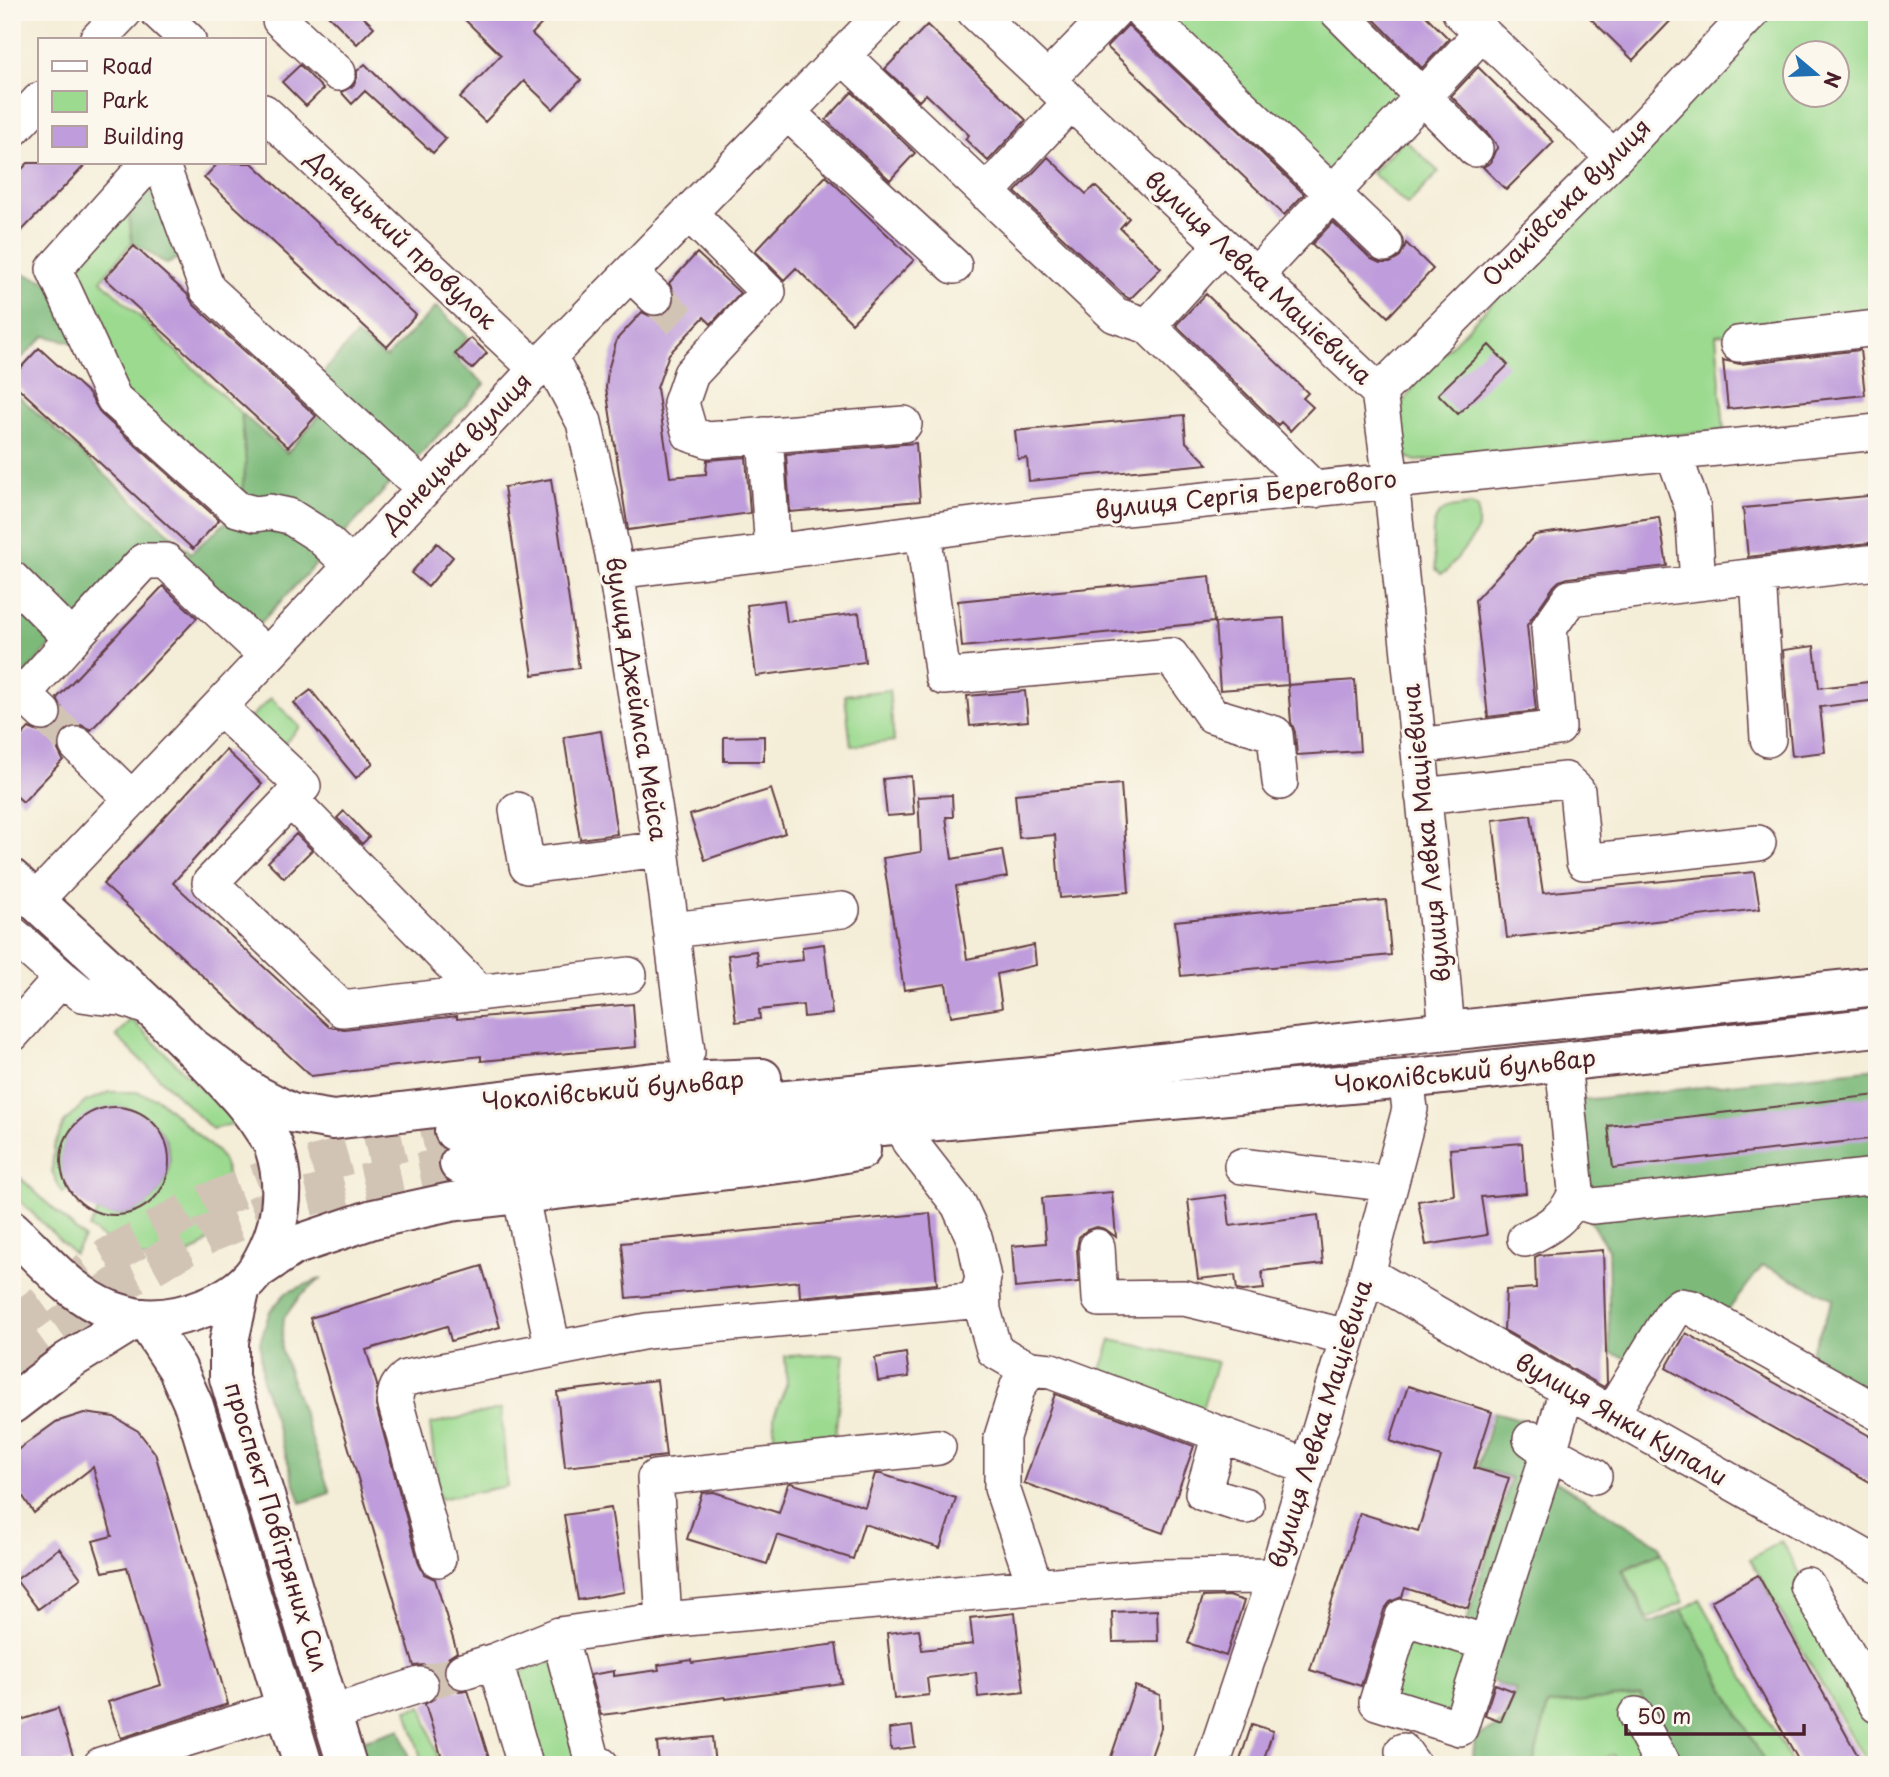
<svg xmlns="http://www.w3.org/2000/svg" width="1889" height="1777" font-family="'Playpen Sans',sans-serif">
<rect width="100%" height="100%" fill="#fbf7ec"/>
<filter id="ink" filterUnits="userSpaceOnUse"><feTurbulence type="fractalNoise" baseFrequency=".0143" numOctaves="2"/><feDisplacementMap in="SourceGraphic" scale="14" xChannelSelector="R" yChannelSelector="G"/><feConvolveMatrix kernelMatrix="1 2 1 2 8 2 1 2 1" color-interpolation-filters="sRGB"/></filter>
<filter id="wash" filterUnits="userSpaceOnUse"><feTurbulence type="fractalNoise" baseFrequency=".00686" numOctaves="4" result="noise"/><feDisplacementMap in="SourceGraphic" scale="28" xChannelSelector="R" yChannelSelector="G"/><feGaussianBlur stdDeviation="1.57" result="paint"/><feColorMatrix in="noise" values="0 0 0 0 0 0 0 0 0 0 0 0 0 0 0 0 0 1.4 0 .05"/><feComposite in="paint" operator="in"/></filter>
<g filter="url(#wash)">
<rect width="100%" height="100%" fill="#f4edd7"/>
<path fill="#9cda90" stroke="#737c5e" stroke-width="2" fill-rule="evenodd" d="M1157,12H1322L1412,95L1336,177Z
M1771,12H1877V317L1716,335L1724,430L1416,461L1407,457C1391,416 1395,415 1419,379ZM1794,52H1836V94H1794Z
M1404,139L1439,172L1407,205L1372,173Z
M127,198L132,242L101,280L241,413L246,463L240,504L121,393L68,267Z
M1471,505L1478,509V528L1474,536L1447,571L1441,574L1436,569C1435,553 1426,521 1443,511C1450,506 1463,507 1471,505Z
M889,690L894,741L851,746L845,695Z
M271,698L300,727L279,749L249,719Z
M131,1019L236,1123L212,1129L116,1036Z
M110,1092H136L158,1099L218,1153C227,1165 229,1179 228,1194C226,1235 193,1264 151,1260C127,1257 108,1242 89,1228L98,1212C155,1230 196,1156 149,1119C102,1083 38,1139 70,1189L62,1193L52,1171L54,1147L64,1123L85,1102Z
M12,1170L84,1238L74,1254L12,1193Z
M1111,1340L1217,1362L1199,1418L1098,1379Z
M844,1354L835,1437L774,1442V1416L787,1384L785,1356Z
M501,1409L507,1486L439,1499L430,1424Z
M1781,1541L1877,1708V1765H1868L1750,1559Z
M1661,1553L1684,1602L1648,1619L1624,1570Z
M1700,1599L1793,1765H1766L1682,1610Z
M1404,1623L1477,1648L1454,1720L1381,1699Z
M553,1660L582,1765H525L500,1679Z
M1641,1695L1660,1765H1618L1613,1755L1594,1765H1533L1548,1705Z
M422,1706L440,1765H423L407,1710Z"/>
<path fill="#7dba7a" stroke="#646c52" stroke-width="2" d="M150,169L182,256L167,264L132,242L127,198Z
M12,270L49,282L79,344L45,336L12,367Z
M436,307L468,337L453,356L485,384L408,468L314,383L356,335L386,358Z
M12,390L191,553L235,514L329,550L251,633L166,558L72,629L12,570Z
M326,408L400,473L335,544L240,504L246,463L241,413L287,453Z
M12,591L58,637L12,689Z
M1877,1068V1405L1806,1362L1834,1299L1763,1265L1726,1313L1692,1293L1633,1360L1610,1353L1608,1249L1584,1212L1574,1101Z
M322,1278L300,1296L284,1318L281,1349L330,1493L301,1503L263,1383L260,1342L270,1311L286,1293Z
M1494,1412L1524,1420L1508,1448L1540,1471L1486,1640L1463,1633L1511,1478L1478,1467Z
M1544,1474L1659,1545L1661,1552L1622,1569L1649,1624L1682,1610L1766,1765H1660L1641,1695L1548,1705L1533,1765H1472L1475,1738L1503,1723L1516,1690L1480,1677Z
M400,1729L411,1765H366L359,1742Z"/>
<g id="blocks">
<path fill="#bf9cdb" d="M325,12H358L374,27L357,44Z
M457,12H553L532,34L581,80L553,109L524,81L485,122L460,98L501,55Z
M1367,12H1422L1449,39L1422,68Z
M1584,12H1679L1633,60Z
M927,25L1026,120L988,161L965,139L969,135L926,94L919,101L885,69Z
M1128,25L1304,194L1284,215L1107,47Z
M365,64L400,99L401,98L446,139L433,153L365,91L352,104L341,92L353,86L357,78V71Z
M300,65L323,89L306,106L282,82Z
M1478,67L1554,142L1506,190L1483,167L1490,163L1495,151L1498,147L1489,135L1451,96Z
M852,92L915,153L890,180L826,120Z
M1048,157L1086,194L1095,186L1129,218L1120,228L1161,268L1130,299L1126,297L1015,192Z
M28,163H87L12,241V179Z
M218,163H252L416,315L387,347L204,178Z
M826,176L914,260L852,323L796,268L784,280L755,251Z
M1333,222L1371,259L1380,263H1390L1399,258L1404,249L1406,243L1433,269L1388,317L1312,244Z
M134,246L188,295L193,304L316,416L288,447L105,278Z
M697,253L740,293L711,324L704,317L669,354L657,388L670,477L706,474L707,460L746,457L750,513L628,530L606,388L608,370L617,339L642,312L650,316H660L670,310L675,301L674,292L669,283Z
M1206,294L1308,393L1303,398L1313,407L1290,431L1281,422L1278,425L1176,325Z
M471,338L487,353L472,369L455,354Z
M1489,345L1508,365L1458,414L1438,394Z
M39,348L89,394L101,414L219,520L193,549L12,382V377Z
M1860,350L1865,395L1728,409L1723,360L1740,364Z
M1184,415L1186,442L1208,464L1029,481L1027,458L1018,459L1015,431Z
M916,443L920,501L790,512L786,454Z
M551,479L579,668L533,675L504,487Z
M1877,495V542L1748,557L1743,508Z
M1659,517L1667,566L1568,578L1559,581L1554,586L1527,625L1536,711L1488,717L1475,600L1535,535Z
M437,543L453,557L428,587L411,573Z
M1210,576L1214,622L962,647L958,601Z
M163,586L197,618L91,730L81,725L72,726L62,731L58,739V750L63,760L23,802L12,792V745L29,728L38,732H48L58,726L62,718V708L57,698Z
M784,600L787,622L859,613L865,662L756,676L747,605Z
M1284,618L1288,685L1220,690L1215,623Z
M1814,646L1819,688L1877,681V700L1820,707L1825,752L1792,756L1786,697L1783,650Z
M1355,680L1360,751L1297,755L1295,732L1291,722L1288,685Z
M311,690L352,742L353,741L373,763L356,778L294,703Z
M1025,691L1028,721L970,726L967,696Z
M601,731L617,834L580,839L564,737Z
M764,736V761H724V737Z
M226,750L262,784L173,883L329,1027L344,1029L457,1016V1019L633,1004L636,1047L481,1061V1056L311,1076L103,884Z
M911,776L914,814L887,816L883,779Z
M1121,784L1129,892L1060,898L1055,835L1019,838L1015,794Z
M771,789L785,833L705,860L690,815Z
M952,795L953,817H946L952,859L1002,850L1007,877L956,886L967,959L1034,945L1036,965L997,974L1002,1008L951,1016L946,984L904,990L883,858L921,852L918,797Z
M344,811L369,837L362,844L337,818Z
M1531,815L1543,893L1754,872L1760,909L1507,938L1493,820Z
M296,834L312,850L284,878L268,862Z
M1386,900L1391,955L1181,976L1175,921Z
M824,944L832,1014L804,1017L803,1005L759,1010L760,1019L736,1022L728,955L756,951L758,965L803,960L802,947Z
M1877,1095V1138L1613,1168L1608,1126Z
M61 1161a54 54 0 1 1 108 0a54 54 0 1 1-108 0Z
M1522,1143L1526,1193L1481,1197L1487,1235L1426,1245L1418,1201L1454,1195L1450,1149Z
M1112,1192L1116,1237L1105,1229L1097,1227L1087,1230L1079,1237L1077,1248L1079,1282L1015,1288L1012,1246L1046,1243L1042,1198Z
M1226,1195L1230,1226L1318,1215L1323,1264L1262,1271L1264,1289L1243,1291L1237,1290L1235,1275L1198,1279L1188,1200Z
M930,1213L937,1284L800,1297L799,1281L627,1298L622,1243Z
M1603,1250L1607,1383L1604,1387L1504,1330L1506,1290L1536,1288L1535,1257L1539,1255Z
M482,1266L500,1327L451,1341L447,1326L366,1350L377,1385L376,1406L419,1564L424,1574L435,1579L457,1652L448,1658L444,1666V1676L450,1686L459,1691L468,1690L491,1765H444L425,1704L435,1698L440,1689L439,1680L433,1670L424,1665L414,1666L310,1318Z
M1686,1333L1877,1440V1486L1666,1368Z
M906,1353L909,1377L878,1381L875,1358Z
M657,1380L666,1456L565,1467L557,1392Z
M1408,1386L1492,1412L1474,1468L1509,1478L1468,1608L1405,1588L1402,1597L1390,1602L1384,1610L1361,1686L1310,1670L1360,1513L1418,1531L1441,1457L1390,1441Z
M1055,1394L1194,1446L1163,1533L1024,1483Z
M84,1413L114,1417L138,1431L155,1453L228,1704L121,1738L108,1702L161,1685L127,1567L103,1572L93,1541L112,1536L93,1467L34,1513L12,1480V1454L56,1422Z
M875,1474H881L956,1498L940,1548L864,1524L853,1559L777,1535L767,1564L687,1539L702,1493L714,1492L779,1513L788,1484L791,1483L865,1507Z
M611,1508L624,1592L578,1600L564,1515Z
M59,1548L81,1578L38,1609L16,1580Z
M1758,1575L1863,1765H1801L1711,1601Z
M1229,1596L1244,1601L1226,1656L1188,1643L1203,1597Z
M1157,1610L1158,1641L1113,1642L1112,1612Z
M1015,1613L1024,1692L978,1697L976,1672L927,1678L929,1695L894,1699L887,1633L919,1629L922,1650L973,1644L970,1618Z
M836,1644L842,1683L725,1699V1697L634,1711L601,1715L590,1675L614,1671V1676L659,1670L658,1665L691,1660L692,1663Z
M1495,1684L1514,1691L1501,1721L1485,1715Z
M1135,1686L1160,1695L1161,1728L1148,1765H1124L1110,1760Z
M58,1708L74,1759L55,1765H12V1723Z
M1252,1724L1273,1731L1262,1765H1255L1240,1760Z
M912,1726L915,1747L891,1750L889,1729Z
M712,1737L715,1765H659L657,1743Z"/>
</g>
</g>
<g filter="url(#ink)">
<use href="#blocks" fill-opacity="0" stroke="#643e45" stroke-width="2"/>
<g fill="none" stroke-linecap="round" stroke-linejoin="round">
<path stroke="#d2c4b5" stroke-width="35" stroke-dasharray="35 18" stroke-linecap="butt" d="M655,297L691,331
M43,713L77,745
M420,1685L463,1671"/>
<path stroke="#d2c4b5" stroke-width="38" stroke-dasharray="38 19" stroke-linecap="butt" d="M12,1326L104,1259L194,1208L277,1175L357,1153L454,1131
M12,1363L116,1286L211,1233L288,1202L374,1181L459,1164"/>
<defs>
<path id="minor" d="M158,12L188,40
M975,12L1379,392L1391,480L1442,974L1447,1031
M1143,12L1385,244
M1338,12L1475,149
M1460,12L1614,158
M280,20L338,73
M97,40L124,12
M843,56L1115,315L1148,326L1315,490
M1047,80L1113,12
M264,112L537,369
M788,113L954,266
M12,130L40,100
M149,163L54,269L114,399L237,509L255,514L270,512L289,516L319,535L351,565
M161,163L207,289L424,488
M986,193L1071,102
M689,213L768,292L691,374L681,403L690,434L708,440L904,424
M630,273L655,297
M1255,276L1482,33
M1148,326L1222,245
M1738,344L1877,328
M549,356L584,422L613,554L661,849L687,1052
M1379,392L1614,158L1752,12
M765,435L773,552
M1673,452L1693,509L1698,583
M923,532L943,677L1171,656L1212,715L1275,734L1280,782
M616,571L773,552L1017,519L1877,432
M1758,576L1768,739
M12,579L72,639L23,694L43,713
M72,639L144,561H166L267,656
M219,707L303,786L210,883L342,1009L629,975
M77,745L132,799
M1418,746L1558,728L1549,628L1570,598L1877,562
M1423,796L1565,780L1577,791L1584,862L1758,843
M290,799L480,993
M517,810L527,866L661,849
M35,901L219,707L549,356L885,12
M672,930L842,910
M12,934L62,978L82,994L95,996L122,998L150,1008
M12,1034L62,978
M1563,1062L1576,1191C1579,1200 1583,1204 1593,1206L1877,1176
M1242,1166L1390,1184
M520,1193L553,1349
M1525,1239C1547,1229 1569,1216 1576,1191
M1097,1247L1100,1299L1184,1298L1348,1337
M1367,1274L1567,1389L1877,1564
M982,1285L983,1310L994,1350L1013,1361L1031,1369
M1611,1414L1674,1311L1680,1306L1692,1308L1877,1412
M1220,1434L1203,1493L1246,1506
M1531,1439L1549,1452L1594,1476
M438,1559L395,1401C395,1390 398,1385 406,1378L647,1331L970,1301L979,1292L983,1278L975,1240L959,1205L909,1141
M1807,1585L1877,1705
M1035,1586L1002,1488V1437L1018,1386L1031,1369L1051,1371L1308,1467
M664,1620L655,1478L938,1447
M559,1635L592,1759L601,1765
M1487,1643L1460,1728L1377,1702L1403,1617L1487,1643L1549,1452L1567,1389
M495,1661L525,1765
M463,1671L495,1661L559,1635L664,1620L1089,1582L1151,1577L1275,1576
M332,1713L420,1685
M1636,1715L1663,1765
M1403,1751L1413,1765
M101,1765L285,1708
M1212,1765L1283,1553L1367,1274L1410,1109L1406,1079"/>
<path id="major" d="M12,879C80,943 151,1004 216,1072C233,1090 249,1107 263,1129C267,1135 272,1141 274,1147C288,1189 281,1231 258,1268C236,1302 179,1322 140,1318C131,1317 119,1313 110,1310C71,1295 42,1258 12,1230
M193,1048L253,1093L291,1113L333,1120L654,1082L762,1078
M454,1131L1054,1075L1447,1031L1877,986
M459,1164L1406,1079L1877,1027
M257,1270L293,1246L373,1219L451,1202L796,1162L861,1150
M241,1287L229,1341V1378L347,1765
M144,1318L177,1368L194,1406L303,1765
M12,1404L68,1361L137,1318"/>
</defs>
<use href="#minor" stroke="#643e45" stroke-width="38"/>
<use href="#major" stroke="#643e45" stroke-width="42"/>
<use href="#minor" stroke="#fff" stroke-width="35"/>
<use href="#major" stroke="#fff" stroke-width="38"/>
</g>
</g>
<g text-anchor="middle" stroke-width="6" stroke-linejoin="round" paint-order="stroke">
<g font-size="24" fill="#4a1f2b" stroke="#fbf7ec">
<text transform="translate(1567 203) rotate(-45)" y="8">Очаківська вулиця</text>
<text transform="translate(401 240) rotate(43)" y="8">Донецький провулок</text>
<text transform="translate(1258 278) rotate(43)" y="8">вулиця Левка Мацієвича</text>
<text transform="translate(457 453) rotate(-47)" y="8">Донецька вулиця</text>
<text transform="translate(1246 495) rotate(-6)" y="8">вулиця Сергія Берегового</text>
<text transform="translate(636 699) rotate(81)" y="8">вулиця Джеймса Мейса</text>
<text transform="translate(1427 833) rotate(-96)" y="8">вулиця Левка Мацієвича</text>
<text transform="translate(1465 1072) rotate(-6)" y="8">Чоколівський бульвар</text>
<text transform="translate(613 1091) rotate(-5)" y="8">Чоколівський бульвар</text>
<text transform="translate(1621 1420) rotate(30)" y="8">вулиця Янки Купали</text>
<text transform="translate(1321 1424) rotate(-73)" y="8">вулиця Левка Мацієвича</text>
<text transform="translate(276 1527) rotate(73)" y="8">проспект Повітряних Сил</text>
</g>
</g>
<rect width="1889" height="1777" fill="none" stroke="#fbf7ec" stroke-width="42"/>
<rect x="38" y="38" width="228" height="126" fill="#fbf7ec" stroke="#b4a19f" stroke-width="2"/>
<rect x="52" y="61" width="35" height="10" fill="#ffffff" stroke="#b4a19f" stroke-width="2"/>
<text x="102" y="74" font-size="21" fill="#4a1f2b">Road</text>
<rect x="52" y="91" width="35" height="21" fill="#9cda90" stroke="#b4a19f" stroke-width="2"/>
<text x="102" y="108" font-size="21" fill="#4a1f2b">Park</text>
<rect x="52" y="126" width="35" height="21" fill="#bf9cdb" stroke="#b4a19f" stroke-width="2"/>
<text x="102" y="144" font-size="21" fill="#4a1f2b">Building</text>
<g transform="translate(1816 74) rotate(109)"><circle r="33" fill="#fbf7ec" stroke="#b4a19f" stroke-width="2"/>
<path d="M0-5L12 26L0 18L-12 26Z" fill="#1f6fb2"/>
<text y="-10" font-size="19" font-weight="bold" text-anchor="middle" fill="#4a1f2b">N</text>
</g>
<path d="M1626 1724v10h178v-10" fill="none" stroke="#4a1f2b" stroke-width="3.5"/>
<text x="1637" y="1724" font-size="21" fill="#4a1f2b" stroke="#fbf7ec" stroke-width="5" paint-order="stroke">50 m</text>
</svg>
